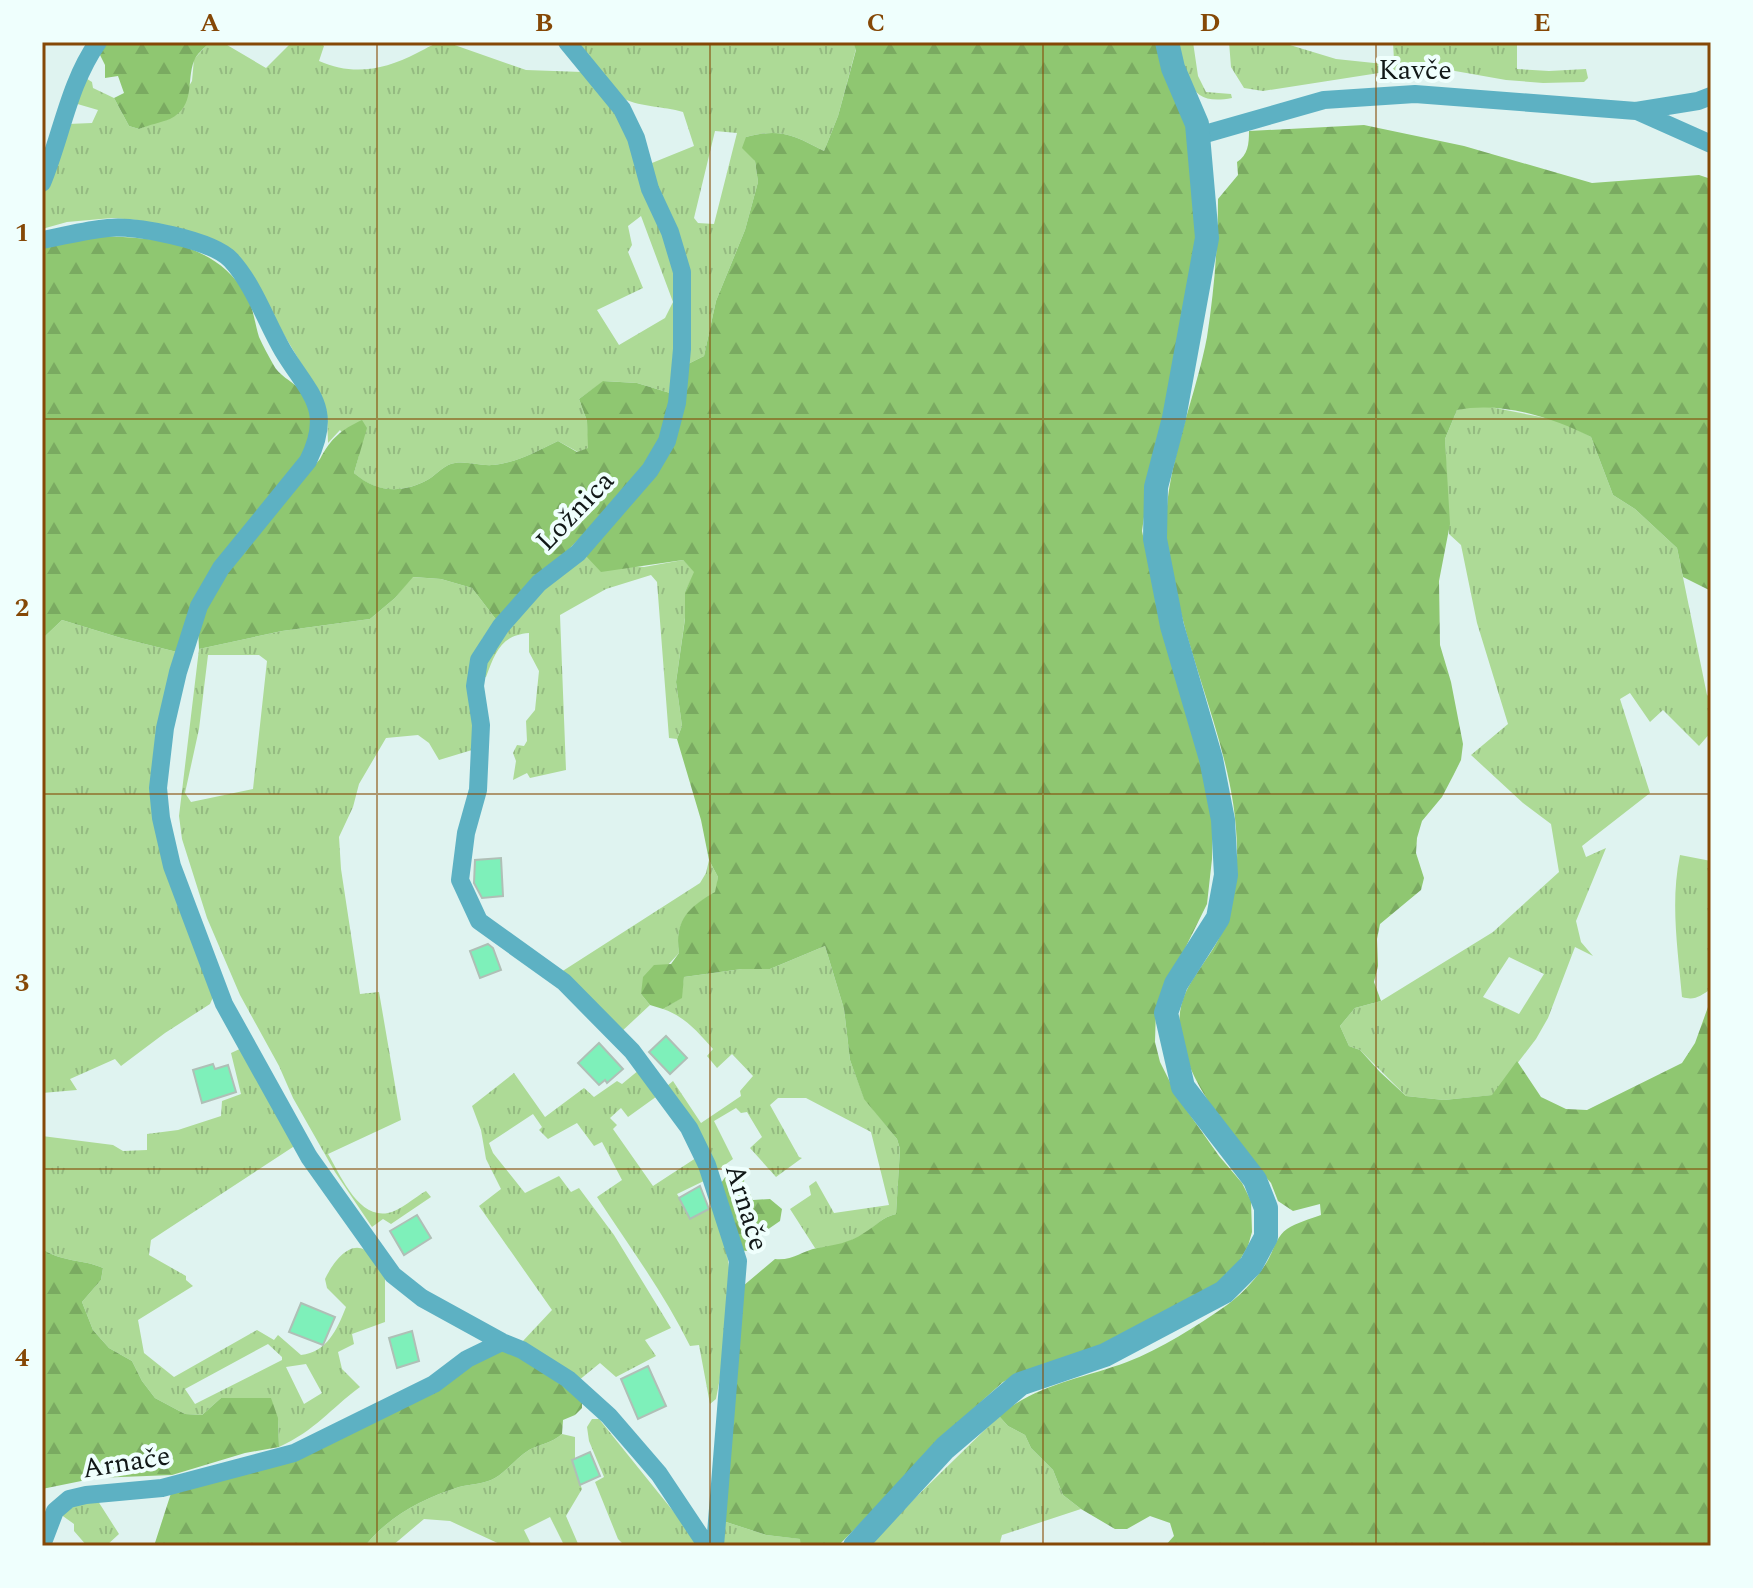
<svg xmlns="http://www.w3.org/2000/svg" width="1753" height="1588" font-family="Spectral,serif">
<defs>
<pattern id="grass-tufts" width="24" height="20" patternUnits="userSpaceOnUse" patternTransform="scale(2)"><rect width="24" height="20" fill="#adda96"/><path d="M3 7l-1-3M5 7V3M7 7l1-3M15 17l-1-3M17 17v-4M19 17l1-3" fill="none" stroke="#94ba81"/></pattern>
<pattern id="forest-firs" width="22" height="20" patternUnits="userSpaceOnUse" patternTransform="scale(2)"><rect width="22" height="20" fill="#8fc771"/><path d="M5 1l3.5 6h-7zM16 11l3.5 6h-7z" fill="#7aaa61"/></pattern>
</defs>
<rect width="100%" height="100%" fill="#dff3f0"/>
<path fill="url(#grass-tufts)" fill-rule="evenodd" d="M210,42H222L266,68L292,42H320L324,46L319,61C353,76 384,70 417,53C428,48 434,42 446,42L526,70L582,72L608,100L628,136L669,246L678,292L670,393L637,383L604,381L579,399L587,421L589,448L578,452L558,441C537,451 516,463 493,465C480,466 467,461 455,463C445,464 437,474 429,479C402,494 376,493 354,473L359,455L340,430L328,443L327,412L320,395L243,266L187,234L137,220L112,218L67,222L42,229V190L68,124L92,123L98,110L74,103L84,77L92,82L93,88L114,98L129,126L139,129L157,121L169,119L192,81L194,59ZM641,216L673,302L665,318L619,345L597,310L643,288L628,252L632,245L628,226Z
M574,42H853L856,49L838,116L824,151C793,135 781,128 746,137L755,161L758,182L745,230L716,301L704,356L686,365L688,320L647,165L694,146L683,112C664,106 636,107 621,97C613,93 583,52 574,42ZM715,131L737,133L714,224L698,223L694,218Z
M1176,42H1193L1198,76L1206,92L1231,94L1232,98C1187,107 1189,77 1176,42Z
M1229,42H1280L1336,59L1374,63L1394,60L1393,42H1517V69L1549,71L1586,69L1588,78L1584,82L1543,83L1506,80L1438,68H1411L1263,91L1244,88L1231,67Z
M1480,405L1561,421L1591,437L1613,495L1635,509L1677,548L1707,695L1711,698V732L1699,746L1663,710L1650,722L1630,693L1620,699L1650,793L1582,846L1586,857L1606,848L1576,921L1581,942L1593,956L1575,947L1548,1018L1536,1039L1493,1095L1444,1100L1406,1096L1360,1050L1349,1046L1340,1026L1355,1008L1381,1001L1493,932L1559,872L1551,824L1523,803L1471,755L1508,724L1477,623L1461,545L1449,534L1445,439L1457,410ZM1509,957L1544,974L1519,1014L1483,997Z
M585,555L630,566L644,567L683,560L695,572L685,592V618L676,682L682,726L677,739L669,738L657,582L651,575L606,589L560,615L566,770L530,778L527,773L513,780L516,761L513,753L517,745L524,746L527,741L526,721L535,710L539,671L529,652V633C501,635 495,653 486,677L482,678L488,653L534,593Z
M412,577L441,579L472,588L498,622L482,639L472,750L439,760L429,743L418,735L386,738L359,784L353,807L339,837L341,869L360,994L379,992L401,1120L328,1154C340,1174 358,1219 388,1213C400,1211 415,1197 426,1191L431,1197L391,1224L383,1219L372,1227L335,1172L293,1098L279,1066L240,995L207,918L182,839L179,816L199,649L282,631L370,619L395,598ZM208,655H259L267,661L253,789L191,802L185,793L199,729Z
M62,620L121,638L177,652L153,764L214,995L210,1004L165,1033L121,1066L115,1059L70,1079L77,1090L42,1093V639Z
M1680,855L1711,861V989C1700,996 1695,1001 1682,997C1678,950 1670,903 1680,855Z
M709,860L718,877L716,892C690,907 674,920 679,953L641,994L650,1005L620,1033L558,974L700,883L706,873Z
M825,946L844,1009L850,1060L864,1098L897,1139L900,1149L896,1214C882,1217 876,1226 864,1234C848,1243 833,1248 815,1248L790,1209L811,1195L809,1186L816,1181L834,1213L889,1205L871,1132L806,1098H778L770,1105L799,1157L802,1158L776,1177L750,1148L762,1137L747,1112L741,1113L736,1108L714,1121L733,1159L715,1172L667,1086L673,1081L701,1123L741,1096L740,1091L753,1076L732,1054L717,1068L707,1056L713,1049C698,1032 684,1016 663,1009L681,998L684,977L742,969H770Z
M244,1047L296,1145L151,1240L149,1255L186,1276V1280L193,1286L138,1320L144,1353L174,1377L257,1330L274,1340L278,1335L301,1355C327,1352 337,1330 346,1307L327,1288L325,1279C331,1266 348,1240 365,1250C373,1255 379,1263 385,1270V1322L352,1334L354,1344L338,1352L342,1369L360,1387C329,1410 316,1430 279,1447L278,1419L221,1398L202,1415L185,1414L155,1398L142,1381L132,1361L109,1348L93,1330L82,1302L101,1280L103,1268C84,1259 58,1262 42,1248V1136L113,1145L123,1151L147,1150V1134L178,1130L221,1116L222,1101L241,1094L231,1053ZM268,1344L282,1357V1360L195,1404L185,1389ZM306,1364L322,1393L304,1404L286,1367Z
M639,1070L660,1094L628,1117L621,1108L610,1118L617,1125L613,1129L653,1186L699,1156L708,1179L677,1194L692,1217L717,1204C723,1233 731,1262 730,1292C729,1328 723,1364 716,1399L710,1404L699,1345L690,1346C664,1293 629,1246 597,1197L622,1180L602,1142L594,1146L577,1123L548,1139L539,1130L542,1127L533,1114L489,1143L493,1153L525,1193L559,1176L571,1192L579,1188L614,1235L671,1328L645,1340L656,1356L616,1377L600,1363L578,1381L522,1342L552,1310L479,1206L501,1189L486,1159L481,1130L472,1106L514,1073L545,1117L584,1088L594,1097L617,1081L622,1084Z
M999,1416L1008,1426L1025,1435L1031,1448L1053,1470L1063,1495L1081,1509L1002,1535L999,1546H866Z
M592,1419H599L694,1537L698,1546H625L618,1539L595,1482L604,1477L589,1441L587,1427Z
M562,1434L575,1437V1470L582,1489L566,1516L579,1546H557L563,1543L550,1517L524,1530L532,1546H504L450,1521L424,1519L392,1546H365C389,1516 422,1499 459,1487C470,1484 485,1484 495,1478C507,1471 516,1458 529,1450C540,1444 552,1443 562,1434Z
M96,1498L119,1534L106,1546H87L74,1531V1524L60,1514L76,1503Z
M723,1521L766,1535L801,1539V1546H723Z"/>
<path fill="url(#forest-firs)" d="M105,42H210C205,48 196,54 194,61C186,81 196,106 170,119C162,122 149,125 139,129L129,126L114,98L124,93L118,76L105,78V65L97,49Z
M853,42H1158L1190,131L1198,239L1184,323L1150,475L1142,531L1162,627L1204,772L1213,813L1212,859L1207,904L1156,1007L1155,1042L1160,1062L1178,1098L1219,1156L1242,1183L1251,1201L1252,1232L1248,1246L1233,1272L1211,1287L1096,1347L1026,1371L1003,1382L973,1409L838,1546H801L800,1539L766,1535L723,1521L743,1286L775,1259C792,1261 802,1251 817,1248C835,1245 849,1243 864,1233C876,1226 882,1217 896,1214L900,1149L897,1139L864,1099L850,1060L844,1009L825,946L770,969H742L684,977L682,998L663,1009L650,1005L641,994L643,977L654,965L671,964L679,953C674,920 689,907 715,892L718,877L709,860L701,820L677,739L682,726L676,682L685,619V592L694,572L683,560L601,572L585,555L652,476L686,365L704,356L716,301L745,230L758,182L755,161L742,148L746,137C781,128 793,135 824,151L838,116L856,50Z
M1364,125L1464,146L1592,183L1699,175L1711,179V591L1683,577L1677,548L1635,509L1613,495L1591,437C1552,417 1501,401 1457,410L1445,439L1450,524L1439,581L1440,645L1451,682L1463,744L1461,760L1453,776L1442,797L1422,821L1417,838L1416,853L1424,878L1421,890L1380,924L1377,939L1378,966L1374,982L1381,1001L1355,1008L1340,1026L1349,1046L1360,1050L1380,1072L1406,1096L1444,1100L1492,1095L1517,1061L1541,1097L1566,1109L1587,1110L1682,1063L1695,1043L1708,1007L1711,1006V1546H1165L1174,1536L1170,1523L1150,1516L1127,1529H1115L1081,1509L1063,1495L1053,1470L1031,1448L1025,1435L1008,1426L999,1416C1037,1384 1081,1379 1127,1362C1161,1349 1197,1326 1227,1305C1241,1295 1256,1279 1265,1265C1273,1254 1275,1237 1287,1229C1296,1223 1310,1219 1321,1215L1320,1204L1293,1211L1278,1201L1271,1183C1236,1139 1158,1056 1185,994C1193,976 1207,960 1217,942C1232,915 1238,880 1237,849C1236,760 1194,678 1176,591C1172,570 1166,548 1166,526C1166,466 1196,396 1207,337C1214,292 1218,245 1218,199L1238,175L1237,162C1248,155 1249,144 1249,131Z
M88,236C148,237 213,238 247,296C253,307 255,324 259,337C263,346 268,355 273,364C279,376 291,380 299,389C317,408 310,431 306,453L177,652L121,638L62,620L42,639V248Z
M603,381L637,383L670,393L668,420L652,457L615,502L498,622L472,588L441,579L413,577L395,598L370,619L282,631L199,649L198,627L208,602L235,560L320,459C331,438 341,430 362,420L367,428L354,473C377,493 402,494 429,479C437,474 445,464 455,463C467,461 480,466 493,465C516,463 537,451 558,441L577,452L588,448L587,421L579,399Z
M737,1170L745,1173L744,1182L753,1200L770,1199L782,1209L780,1221L767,1230L747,1251L739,1250L721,1183L726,1176Z
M42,1248C58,1262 84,1259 103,1268L101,1280L82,1302L93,1330L109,1348L132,1361L142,1381L155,1398L185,1414L202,1415L221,1398H271L278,1418L279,1447L245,1453L172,1475L96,1478L42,1489Z
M500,1346L526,1356L582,1400V1408L575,1415L563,1420L562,1434C552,1443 540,1444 529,1450C516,1458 507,1471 495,1478C485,1484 470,1484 459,1487C422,1499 389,1516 365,1546H154L173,1487L254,1470Z"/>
<path fill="#7ef0ba" stroke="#afbfb6" stroke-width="2" d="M501,858L503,896L482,898L474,883L475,860Z
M488,944L493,948L501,970L480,978L470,951Z
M666,1036L687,1058L670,1074L649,1052Z
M599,1043L623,1069L607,1083L605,1080L599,1085L578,1063Z
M213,1064L215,1069L228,1065L236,1092L202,1103L193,1070Z
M700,1186L709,1209L690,1219L679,1198Z
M417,1215L431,1238L404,1255L390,1231Z
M301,1303L335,1317L323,1345L289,1332Z
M412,1331L419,1361L397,1368L389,1338Z
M648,1366L666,1406L638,1419L621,1379Z
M590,1452L600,1476L580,1485L572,1460Z"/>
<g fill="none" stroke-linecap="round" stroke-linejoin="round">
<path stroke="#5db1c3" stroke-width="18" d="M567,42L622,109L636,138L650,189L670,232L682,272V349L677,403L667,441L650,470L578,553L539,583L501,626L479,660L475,686L481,725L478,790L466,833L460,880L479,921L564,982L632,1051L689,1128L707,1165L738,1261L715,1546
M1637,111L1711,144
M1198,136L1324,100L1415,94L1636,111L1698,101L1711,96
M42,183C62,135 68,85 98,42
M42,240C64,236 86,230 108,228C136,225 212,240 231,260C254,285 266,322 283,351C309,394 334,408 308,461L221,568L199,606L178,672L165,728L158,788L161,818L172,866L224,1004L309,1157L393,1275L422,1298L502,1342L522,1350L568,1379L609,1416L659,1474L707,1546
M42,1545L55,1511L69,1499L86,1495L162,1488L294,1453L434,1384L467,1359L502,1342"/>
<path stroke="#5db1c3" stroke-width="24" d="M855,1546L945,1448L1020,1384L1105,1355L1224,1292L1251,1265L1266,1237V1208L1255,1180L1183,1087L1166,1013L1176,984L1218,918L1226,875L1223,820L1211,759L1172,626L1155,539L1156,487L1174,418L1207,238L1197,124L1173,68L1167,42"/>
</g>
<path fill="none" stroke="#854806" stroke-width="2" stroke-opacity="0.55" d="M377,42V1546M710,42V1546M1043,42V1546M1376,42V1546M42,419H1711M42,794H1711M42,1169H1711"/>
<g text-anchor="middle" stroke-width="8" stroke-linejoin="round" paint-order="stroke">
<g font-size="28" fill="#111817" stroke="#effffd">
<text x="1415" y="79">Kavče</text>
<text transform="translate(574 510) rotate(-46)" y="10">Ložnica</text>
<text transform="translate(748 1207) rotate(73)" y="10">Arnače</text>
<text transform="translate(126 1461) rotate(-9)" y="10">Arnače</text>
</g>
</g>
<rect width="1753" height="1588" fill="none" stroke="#effffd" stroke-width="88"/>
<rect x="44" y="44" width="1665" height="1500" fill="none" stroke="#854806" stroke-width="3"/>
<g font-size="26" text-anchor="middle" font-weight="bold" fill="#854806">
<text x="210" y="31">A</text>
<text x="544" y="31">B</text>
<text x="876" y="31">C</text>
<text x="1210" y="31">D</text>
<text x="1542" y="31">E</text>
<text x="22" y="241">1</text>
<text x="22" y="616">2</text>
<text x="22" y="991">3</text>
<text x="22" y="1366">4</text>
</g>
</svg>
